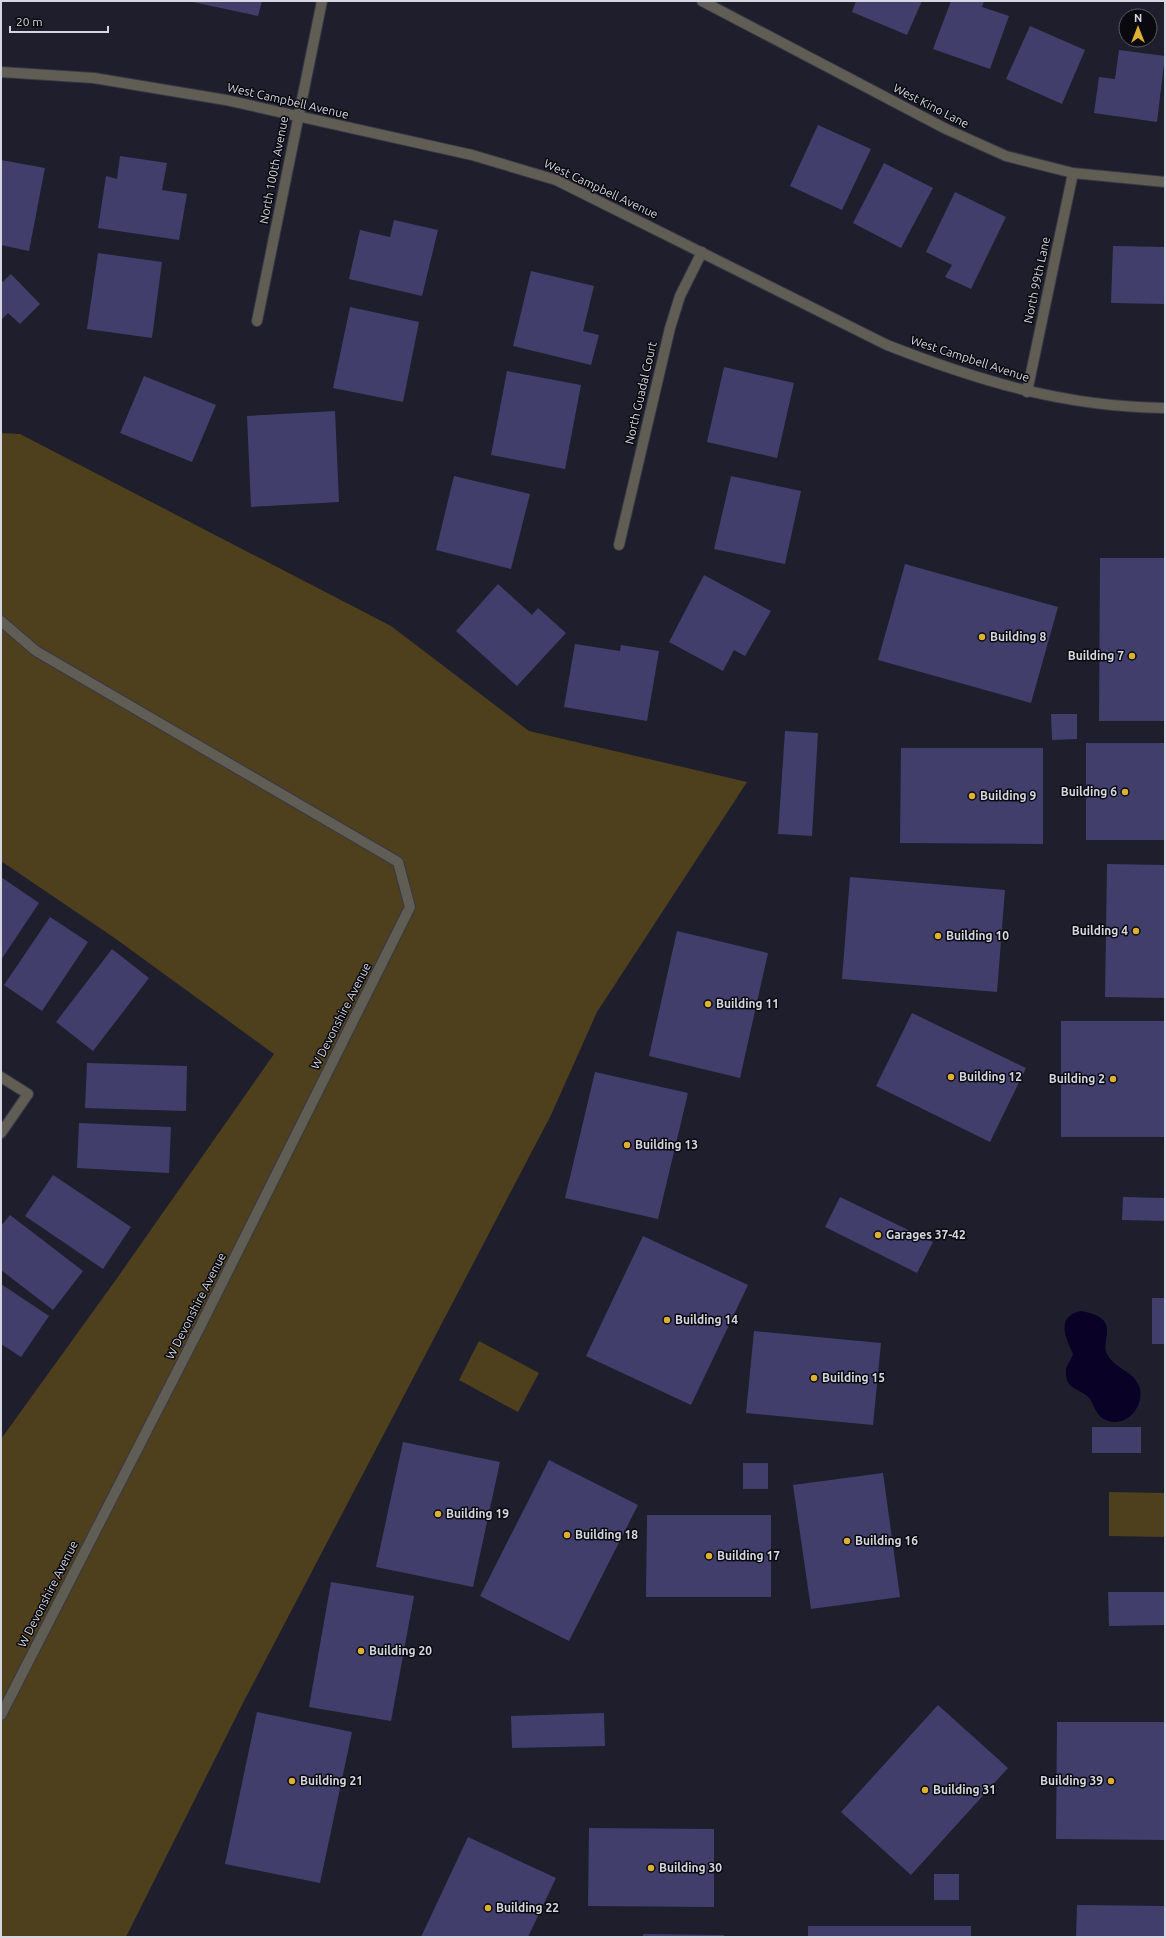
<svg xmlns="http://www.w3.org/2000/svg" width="1166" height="1938" font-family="Ubuntu,sans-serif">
<rect width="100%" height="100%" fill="#1e1e2c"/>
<path fill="#4e401d" d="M1,433L20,434L391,626L529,731L747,782L597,1012L551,1115L244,1701L126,1937H1V1439L115,1281L274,1054L116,939L1,861Z
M479,1341L539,1373L518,1412L459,1380Z
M1109,1492L1165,1493V1537L1109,1536Z"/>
<path fill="#090126" d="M1081,1311C1092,1313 1108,1317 1107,1331C1107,1338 1104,1345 1106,1352C1114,1370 1135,1370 1140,1389C1144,1410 1122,1431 1102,1418C1094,1412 1093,1400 1087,1396C1078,1388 1066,1389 1066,1373C1065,1366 1071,1361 1073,1354C1066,1337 1055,1317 1081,1311Z"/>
<path fill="#413e6c" d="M188,1H262L258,16Z
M856,1H922L907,35L852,12Z
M951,1H984L982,7L1009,16L990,69L933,49Z
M1030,26L1085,50L1062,104L1006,79Z
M1119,50L1165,56L1157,122L1094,113L1099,77L1115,79Z
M818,125L871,149L842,210L790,186Z
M120,156L167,163L162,190L187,194L179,240L98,228L106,176L117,179Z
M1,160L45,168L29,251L1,245Z
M884,163L933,188L901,248L853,223Z
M955,192L1006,217L971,289L945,277L952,265L926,252Z
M394,220L438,230L422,296L349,279L360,230L390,237Z
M1113,246L1165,247V304L1111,303Z
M98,253L162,262L152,338L87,329Z
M531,271L594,286L583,331L599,335L591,365L513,346Z
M11,274L40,304L20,324L8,313L1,320V283Z
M350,307L419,322L403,402L333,388Z
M724,367L794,383L777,458L707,442Z
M507,371L581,385L565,469L491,455Z
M144,376L216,405L192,462L120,433Z
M335,411L339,502L251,507L247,416Z
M454,476L530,494L511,569L436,550Z
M731,476L801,491L785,564L714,549Z
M1100,558H1165V721H1099Z
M905,564L1058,607L1031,703L878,660Z
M704,575L771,611L745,656L734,650L723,671L669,642Z
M498,584L532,615L538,608L566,633L517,686L456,631Z
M575,644L620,651L621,645L659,651L647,721L564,707Z
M1051,714H1077V739L1052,740Z
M785,731L818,733L812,836L778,834Z
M1086,743H1165V840H1086Z
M901,748H1043V844L900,843Z
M1107,864L1165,865V998L1105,997Z
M1,877L39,903L1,960Z
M850,877L1005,890L997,992L842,979Z
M50,917L88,942L42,1011L4,985Z
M677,931L768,953L740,1078L649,1056Z
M112,949L149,978L93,1051L56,1022Z
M912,1013L1026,1068L990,1142L876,1086Z
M1061,1021H1165V1137H1061Z
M87,1063L187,1066L186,1111L85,1108Z
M595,1072L688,1093L658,1219L565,1198Z
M79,1123L171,1127L169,1173L77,1168Z
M53,1175L131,1227L103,1269L25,1216Z
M840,1197L933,1242L917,1273L825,1227Z
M1123,1197L1165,1198V1221L1122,1220Z
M10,1215L83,1271L53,1310L1,1270V1226Z
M643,1236L748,1285L691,1405L586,1356Z
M1,1284L49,1316L21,1357L1,1344Z
M1152,1298H1165V1344H1152Z
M754,1331L881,1343L873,1425L746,1413Z
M1092,1427H1141V1453H1092Z
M403,1442L500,1462L473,1587L376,1567Z
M549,1460L638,1505L569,1641L480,1596Z
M743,1463H768V1489H743Z
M883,1473L900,1597L811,1609L793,1485Z
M647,1515H771V1597H646Z
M331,1582L414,1596L391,1721L309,1707Z
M1108,1592H1165V1625L1109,1626Z
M938,1705L1008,1768L911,1875L841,1812Z
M257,1712L352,1732L320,1883L225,1864Z
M604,1713L605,1746L512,1748L511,1716Z
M1057,1722H1165V1840L1056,1839Z
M589,1828L714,1829V1907L588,1906Z
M468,1837L556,1878L528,1937H421Z
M934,1874H959V1900H934Z
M1077,1905L1165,1906V1937H1076Z
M808,1926H971V1937H808Z
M643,1934L724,1935V1937H643Z"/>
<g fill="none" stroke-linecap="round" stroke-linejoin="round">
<defs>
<path id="minor" d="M702,1L946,129L1006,156L1073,173L1165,182
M1,72L94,78L226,100L472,155L556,180L887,345C979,381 1065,407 1165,408
M257,321L322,1
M1027,392L1073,173
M619,545L670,328L680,296L702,252
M1,621L36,651L398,862L410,907L201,1325L1,1715
M1,1077L28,1094L1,1133"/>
</defs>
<use href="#minor" stroke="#383845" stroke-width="12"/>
<use href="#minor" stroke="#605d55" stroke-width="10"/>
</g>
<g fill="#deb133" stroke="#09090f" stroke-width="1.5">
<circle cx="982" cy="637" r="4"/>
<circle cx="1132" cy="656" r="4"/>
<circle cx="1125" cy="792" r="4"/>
<circle cx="972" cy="796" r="4"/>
<circle cx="1136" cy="931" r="4"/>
<circle cx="938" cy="936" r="4"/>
<circle cx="708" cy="1004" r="4"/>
<circle cx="951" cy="1077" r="4"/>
<circle cx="1113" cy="1079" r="4"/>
<circle cx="627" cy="1145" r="4"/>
<circle cx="878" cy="1235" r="4"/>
<circle cx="667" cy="1320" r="4"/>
<circle cx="814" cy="1378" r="4"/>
<circle cx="438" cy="1514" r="4"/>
<circle cx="567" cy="1535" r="4"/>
<circle cx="847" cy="1541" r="4"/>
<circle cx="709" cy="1556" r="4"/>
<circle cx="361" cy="1651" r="4"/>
<circle cx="292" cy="1781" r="4"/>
<circle cx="1111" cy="1781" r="4"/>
<circle cx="925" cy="1790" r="4"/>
<circle cx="651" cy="1868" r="4"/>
<circle cx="488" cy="1908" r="4"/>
</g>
<g text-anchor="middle" stroke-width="3" stroke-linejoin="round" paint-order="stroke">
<g font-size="12" fill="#d7d7e1" stroke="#09090f">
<text transform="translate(288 101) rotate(13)" y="4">West Campbell Avenue</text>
<text transform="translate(931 106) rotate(27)" y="4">West Kino Lane</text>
<text transform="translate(274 170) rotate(-79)" y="4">North 100th Avenue</text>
<text transform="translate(601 189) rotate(25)" y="4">West Campbell Avenue</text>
<text transform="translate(1037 280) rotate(-78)" y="4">North 99th Lane</text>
<text transform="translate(970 359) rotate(18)" y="4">West Campbell Avenue</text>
<text transform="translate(641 393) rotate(-77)" y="4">North Guadal Court</text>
<text transform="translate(341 1016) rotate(-63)" y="4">W Devonshire Avenue</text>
<text transform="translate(196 1306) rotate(-63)" y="4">W Devonshire Avenue</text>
<text transform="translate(48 1594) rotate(-63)" y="4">W Devonshire Avenue</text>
</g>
<g font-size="12" font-weight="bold" fill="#d7d7e1" stroke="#09090f" text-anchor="start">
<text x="990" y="641">Building 8</text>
<text x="1124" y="660" text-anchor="end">Building 7</text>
<text x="1117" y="796" text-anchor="end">Building 6</text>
<text x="980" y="800">Building 9</text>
<text x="1128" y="935" text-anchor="end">Building 4</text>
<text x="946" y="940">Building 10</text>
<text x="716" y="1008">Building 11</text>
<text x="959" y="1081">Building 12</text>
<text x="1105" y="1083" text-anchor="end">Building 2</text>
<text x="635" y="1149">Building 13</text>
<text x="886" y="1239">Garages 37-42</text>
<text x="675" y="1324">Building 14</text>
<text x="822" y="1382">Building 15</text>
<text x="446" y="1518">Building 19</text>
<text x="575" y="1539">Building 18</text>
<text x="855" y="1545">Building 16</text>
<text x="717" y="1560">Building 17</text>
<text x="369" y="1655">Building 20</text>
<text x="300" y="1785">Building 21</text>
<text x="1103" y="1785" text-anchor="end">Building 39</text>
<text x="933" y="1794">Building 31</text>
<text x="659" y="1872">Building 30</text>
<text x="496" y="1912">Building 22</text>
</g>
</g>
<rect width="1166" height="1938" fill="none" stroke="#d7d7e1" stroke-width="4"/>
<g transform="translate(1138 28)"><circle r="19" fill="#09090f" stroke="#5b5b63"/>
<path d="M0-3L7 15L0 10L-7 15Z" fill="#deb133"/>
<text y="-6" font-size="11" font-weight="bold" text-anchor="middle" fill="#d7d7e1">N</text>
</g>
<path d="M10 26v6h98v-6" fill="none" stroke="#d7d7e1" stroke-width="2"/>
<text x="16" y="26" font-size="12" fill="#d7d7e1" stroke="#09090f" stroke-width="3" paint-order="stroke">20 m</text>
</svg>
